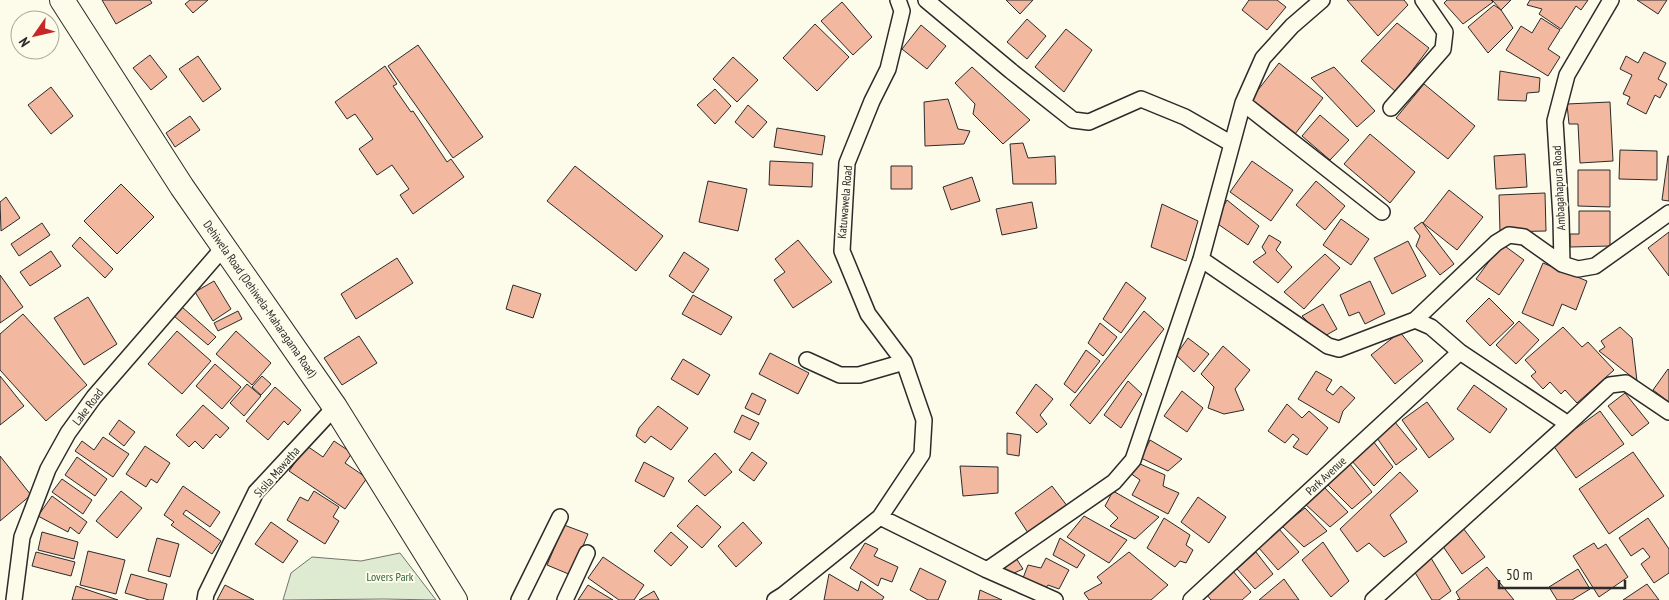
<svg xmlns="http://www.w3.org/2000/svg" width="1669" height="600" font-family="'PT Sans Narrow',sans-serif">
<rect width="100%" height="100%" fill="#fdfbea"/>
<path fill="#deebd1" stroke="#74746e" d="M400,553L436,600L384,599L283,600L291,573L312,557L361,561Z"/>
<path fill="#f2b8a0" stroke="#2b2b2b" d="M102,0H150L152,3L116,24Z
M190,0H208L193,13L185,4Z
M1006,0H1033L1020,14Z
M1249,0H1277L1286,7L1267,30L1242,10Z
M1347,0H1404L1408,5L1378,36Z
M1447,0H1491L1493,2L1463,24L1444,3Z
M1492,0H1511L1501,10Z
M1530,0H1588L1581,10L1576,6L1561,29L1539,14L1542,9L1527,5Z
M1637,0H1667L1658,14Z
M842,2L872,37L853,55L821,21Z
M1494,5L1501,10L1513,28L1488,53L1468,27Z
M1541,18L1560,30L1548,49L1560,57L1548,76L1506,50L1521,26L1532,33Z
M1027,19L1046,36L1027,59L1007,42Z
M1397,23L1429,48L1396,92L1361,61Z
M815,24L849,57L817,91L783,58Z
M921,25L946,46L927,69L902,49Z
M1066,29L1092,50L1064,92L1035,67Z
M418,45L483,137L453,158L388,66Z
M1644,52L1666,63L1658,79L1667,84L1660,98L1655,95L1646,114L1627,104L1630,97L1623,94L1632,75L1620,69L1626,56L1638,63Z
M150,55L167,77L151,90L133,68Z
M198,56L221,89L203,102L179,69Z
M733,57L758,80L737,102L713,79Z
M1279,63L1323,98L1295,134L1251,99Z
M385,66L397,84L393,86L411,112L413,111L447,162L451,159L464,177L413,214L400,195L409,189L392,165L377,175L359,149L373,139L355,114L347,119L335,102Z
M972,67L1030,120L1003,144L973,114L975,104L955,83Z
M1334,67L1375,111L1357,127L1311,78Z
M1500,71L1540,78L1539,92L1527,93L1526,101L1498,100Z
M1424,84L1475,126L1448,159L1396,118Z
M51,87L73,116L51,134L28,105Z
M715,89L731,106L715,124L697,105Z
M948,99L958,129L970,131L964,144L925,146L924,102Z
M1610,102L1613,161L1580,163L1578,124H1569L1567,104Z
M748,105L767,122L753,138L735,122Z
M1320,115L1349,140L1330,160L1302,136Z
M190,116L200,130L175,147L166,133Z
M777,128L825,136L822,155L774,147Z
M1370,134L1415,172L1390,203L1344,164Z
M1023,143L1028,158L1055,156L1056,184H1013L1010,144Z
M1620,150L1657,151V180L1619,179Z
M1525,154L1527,187L1496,189L1494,156Z
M1668,156H1669V201L1662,200Z
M770,161L813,163L812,187L769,185Z
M1252,161L1293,190L1271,221L1230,192Z
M575,166L663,236L636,271L547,201Z
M891,166H912V189H891Z
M1578,170H1610V207L1578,206Z
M972,177L980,201L951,210L943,187Z
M708,181L747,189L738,231L699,222Z
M1316,181L1345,206L1325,230L1296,205Z
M121,184L154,217L117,254L84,221Z
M1449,190L1483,217L1457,250L1423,223Z
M1545,193L1546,231L1500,232L1499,195Z
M6,197L20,218L1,231L0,202Z
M1227,200L1259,226L1248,245L1215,222Z
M1032,202L1037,228L1002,235L996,209Z
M1162,204L1198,221L1186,261L1151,247Z
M1579,211H1610V246L1570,247V234H1579Z
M1341,219L1369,239L1351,265L1323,245Z
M1422,222L1454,264L1440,275L1416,246L1420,236L1414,228Z
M42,223L50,235L19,256L11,244Z
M1669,232V276L1648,248Z
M1269,235L1281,242L1276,250L1292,267L1278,283L1253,262L1266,253L1262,247Z
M80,237L113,269L105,278L72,246Z
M798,240L832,282L793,308L774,280L785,272L775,259Z
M1408,241L1426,276L1392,294L1374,258Z
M1502,244L1524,260L1499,295L1476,279Z
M51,251L61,266L30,286L20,272Z
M684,252L709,269L693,293L669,276Z
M1325,254L1340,268L1304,309L1284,292Z
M397,258L413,283L356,319L341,294Z
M1543,263L1587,281L1576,310L1562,304L1553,326L1522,313Z
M0,275L23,307L0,323Z
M214,281L231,309L213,321L195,292Z
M1370,281L1385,314L1365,324L1359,312L1349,316L1340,295Z
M1126,282L1146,298L1121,333L1103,319Z
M513,285L541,294L533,318L506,309Z
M693,295L732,317L721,335L682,314Z
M88,297L117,344L84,365L54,318Z
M1489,298L1514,323L1490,346L1466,321Z
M1323,304L1337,329L1323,337L1302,316Z
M182,307L216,337L208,345L174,316Z
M238,311L242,319L218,331L214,323Z
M1144,311L1164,329L1090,424L1070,405Z
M23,314L87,385L46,421L0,370V334Z
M1519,321L1539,340L1516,364L1496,345Z
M1100,323L1117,337L1103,356L1088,343Z
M1563,327L1582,347L1588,342L1614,370L1577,403L1565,390L1561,394L1550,382L1543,389L1531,376L1536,372L1525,360Z
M1620,327L1632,338L1637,381L1599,351L1605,347L1601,341Z
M177,331L211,361L182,394L148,364Z
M236,331L271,363L252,385L216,354Z
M1400,332L1423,361L1395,384L1371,355Z
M359,336L377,363L342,385L324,358Z
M1188,338L1209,354L1194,372L1176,355Z
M1223,346L1250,370L1235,389L1244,410L1224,414L1208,408L1214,387L1201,374Z
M1086,350L1100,361L1075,393L1064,384Z
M770,353L809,373L798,394L759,374Z
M683,359L710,375L698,395L671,379Z
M215,364L241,387L222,409L196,386Z
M1668,369L1669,370V402L1653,390Z
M1316,371L1332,380L1326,390L1333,395L1341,386L1355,398L1343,411L1339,423L1298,399Z
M0,376L24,406L0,425Z
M262,376L271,384L261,395L252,387Z
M1128,381L1142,394L1121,428L1104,415Z
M247,384L261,396L244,416L230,403Z
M1036,384L1053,399L1040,415L1047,424L1037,433L1016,413Z
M1474,385L1507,409L1490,433L1457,409Z
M275,387L301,410L288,425L284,421L268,440L246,421Z
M1182,391L1203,408L1187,432L1164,416Z
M752,393L766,400L759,415L745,408Z
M1625,393L1649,423L1632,436L1608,406Z
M1427,402L1454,439L1429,458L1402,420Z
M1287,404L1302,418L1309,411L1328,428L1307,455L1293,447L1299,439L1293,434L1285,443L1268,431Z
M203,405L229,428L220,438L216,434L203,449L195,441L189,447L176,435Z
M658,406L688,428L671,450L651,436L645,443L636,436L639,428Z
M1600,411L1624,444L1576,478L1553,445Z
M742,415L759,423L750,440L734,432Z
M119,420L135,432L124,446L109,434Z
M1394,421L1417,449L1396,465L1377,438Z
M1007,433L1021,435L1019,456L1007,454Z
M103,437L129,454L113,477L75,451L82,441L94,450Z
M1150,440L1182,459L1168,471L1141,458Z
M334,441L352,453L345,463L367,478L345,509L289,471L307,446L323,457Z
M1373,441L1393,467L1374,486L1351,460Z
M145,446L170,463L157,483L151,479L146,487L126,474Z
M752,452L767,463L754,481L739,470Z
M1633,452L1664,496L1609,534L1579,489Z
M715,453L732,472L705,496L688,481Z
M0,456L31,495L0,521Z
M77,457L107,479L95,496L65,475Z
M644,462L674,478L664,497L635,481Z
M1138,463L1165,475L1163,486L1179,493L1168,514L1132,495L1140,480L1130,473Z
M1350,464L1372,492L1352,509L1327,484Z
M960,466L998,467V493L963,496Z
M1400,472L1418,491L1390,515L1407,542L1384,557L1369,543L1357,552L1340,529Z
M62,479L92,500L83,514L52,492Z
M183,486L220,512L210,527L186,510L183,514L221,541L212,554L171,525L174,522L164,515Z
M1052,486L1068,507L1028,533L1015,513Z
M1323,486L1348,512L1330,527L1304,503Z
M121,491L142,508L117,538L96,521Z
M314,491L339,507L333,517L339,521L325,544L287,520L300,497L308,501Z
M1113,491L1159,517L1135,539L1110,526L1118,518L1105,506Z
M52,496L87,522L79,534L70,527L68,532L38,516Z
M1198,497L1226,517L1209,543L1181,522Z
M697,505L721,527L702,548L677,526Z
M1305,508L1327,531L1304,547L1282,526Z
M1084,516L1127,540L1109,563L1067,537Z
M1164,518L1190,535L1186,545L1193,550L1186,563L1180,561L1175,567L1147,548Z
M1648,518L1669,549V573L1654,583L1641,564L1650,557L1643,548L1631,556L1619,538Z
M271,522L298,541L283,563L255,544Z
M743,522L762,543L736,567L718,546Z
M564,525L588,534L571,575L547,565Z
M1463,528L1485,557L1462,574L1442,545Z
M1279,529L1299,552L1278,570L1259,548Z
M42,532L78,542L74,559L38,550Z
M671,532L688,547L671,566L654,551Z
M157,538L179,544L170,577L148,571Z
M1060,538L1085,555L1077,568L1053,555Z
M1323,542L1349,581L1331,597L1302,560Z
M865,543L878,549L874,556L898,567L892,582L881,578L878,586L850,568Z
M1594,543L1598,549L1606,544L1628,577L1599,597L1573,556Z
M88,551L125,560L116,594L80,585Z
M36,552L75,562L71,576L32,566Z
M1129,552L1168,585L1151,600H1089L1084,593L1102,583L1097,577Z
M1256,552L1273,574L1255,589L1237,569Z
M603,557L644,585L634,600H619L588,578Z
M1016,558L1023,569L1012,574L1004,568Z
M1046,558L1069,570L1059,589L1048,585L1045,589L1023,578L1028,565L1041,568Z
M1431,558L1451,591L1439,600H1432L1414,571Z
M1487,567L1514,600H1457L1460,599L1456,592Z
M920,568L946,581L938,600H928L910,590Z
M1578,569L1590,589L1572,600H1557L1549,587Z
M1232,570L1251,592L1242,600H1211L1207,595Z
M131,574L167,584L163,600H149L125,593Z
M829,574L858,591L861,581L884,597L882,600H824Z
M1284,579L1299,600H1259Z
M1647,584L1659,600H1623Z
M225,585L254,600H217Z
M588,585L613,600H578Z
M76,586L118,600H72Z
M980,590L1002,600H978Z
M654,591L659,600H639Z"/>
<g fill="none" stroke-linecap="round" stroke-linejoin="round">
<defs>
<path id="minor" d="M926,0L1011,71L1073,120L1089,122L1141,99L1185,117L1232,144
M1243,103L1382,212
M1391,108L1443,49L1445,32L1423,0
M1201,259L1328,346L1339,349L1415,320L1431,327L1460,352L1568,424L1373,600
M1562,264L1561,218L1555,121L1567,75L1611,0
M1415,320L1496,243L1509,235L1524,237L1562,264L1578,269L1595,266L1669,213
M807,360L840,375H859L904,362
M1568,424L1610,385L1626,383L1669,412
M880,517L987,570L1055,600
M987,570L1114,482L1133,460L1201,259L1243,103L1263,58L1292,26L1322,0
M14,600L22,537L48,469L68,433L94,397L224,247
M205,600L206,594L256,492L335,407
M519,600L560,517
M565,600L587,553
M775,600L783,595L880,517L922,454L924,420L904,362L868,314L842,251L847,163L872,101L888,69L902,11L898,0
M1191,600L1460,352"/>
<path id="primary" d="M62,0L182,187L335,407L455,600"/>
</defs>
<use href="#minor" stroke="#2b2b2b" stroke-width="18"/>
<use href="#primary" stroke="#2b2b2b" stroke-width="26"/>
<use href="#minor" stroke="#fdfbea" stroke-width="15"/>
<use href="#primary" stroke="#fdfbea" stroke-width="24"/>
</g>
<g text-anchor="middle" stroke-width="4" stroke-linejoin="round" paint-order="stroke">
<g font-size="12" fill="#2b2b2b" stroke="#fdfbea">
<text transform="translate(1559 188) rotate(-93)" y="4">Ambagahapura Road</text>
<text transform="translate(845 202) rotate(-85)" y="4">Katuwawela Road</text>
<text transform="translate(260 299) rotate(55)" y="4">Dehiwela Road (Dehiwela-Maharagama Road)</text>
<text transform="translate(88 407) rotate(-53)" y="4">Lake Road</text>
<text transform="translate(277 472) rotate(-49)" y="4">Sisila Mawatha</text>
<text transform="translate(1326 476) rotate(-43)" y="4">Park Avenue</text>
</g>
<g font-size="12" fill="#34623c" stroke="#fdfbea">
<text x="390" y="581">Lovers Park</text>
</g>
</g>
<g transform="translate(35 35) rotate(236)"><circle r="24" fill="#fdfbea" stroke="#a9a89e"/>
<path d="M0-4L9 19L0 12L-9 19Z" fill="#c62828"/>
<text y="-8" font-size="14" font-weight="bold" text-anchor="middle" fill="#2b2b2b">N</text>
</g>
<path d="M1499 580v8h126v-8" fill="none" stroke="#2b2b2b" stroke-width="2.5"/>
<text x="1506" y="580" font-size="15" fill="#2b2b2b" stroke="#fdfbea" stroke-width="4" paint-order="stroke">50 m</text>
</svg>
